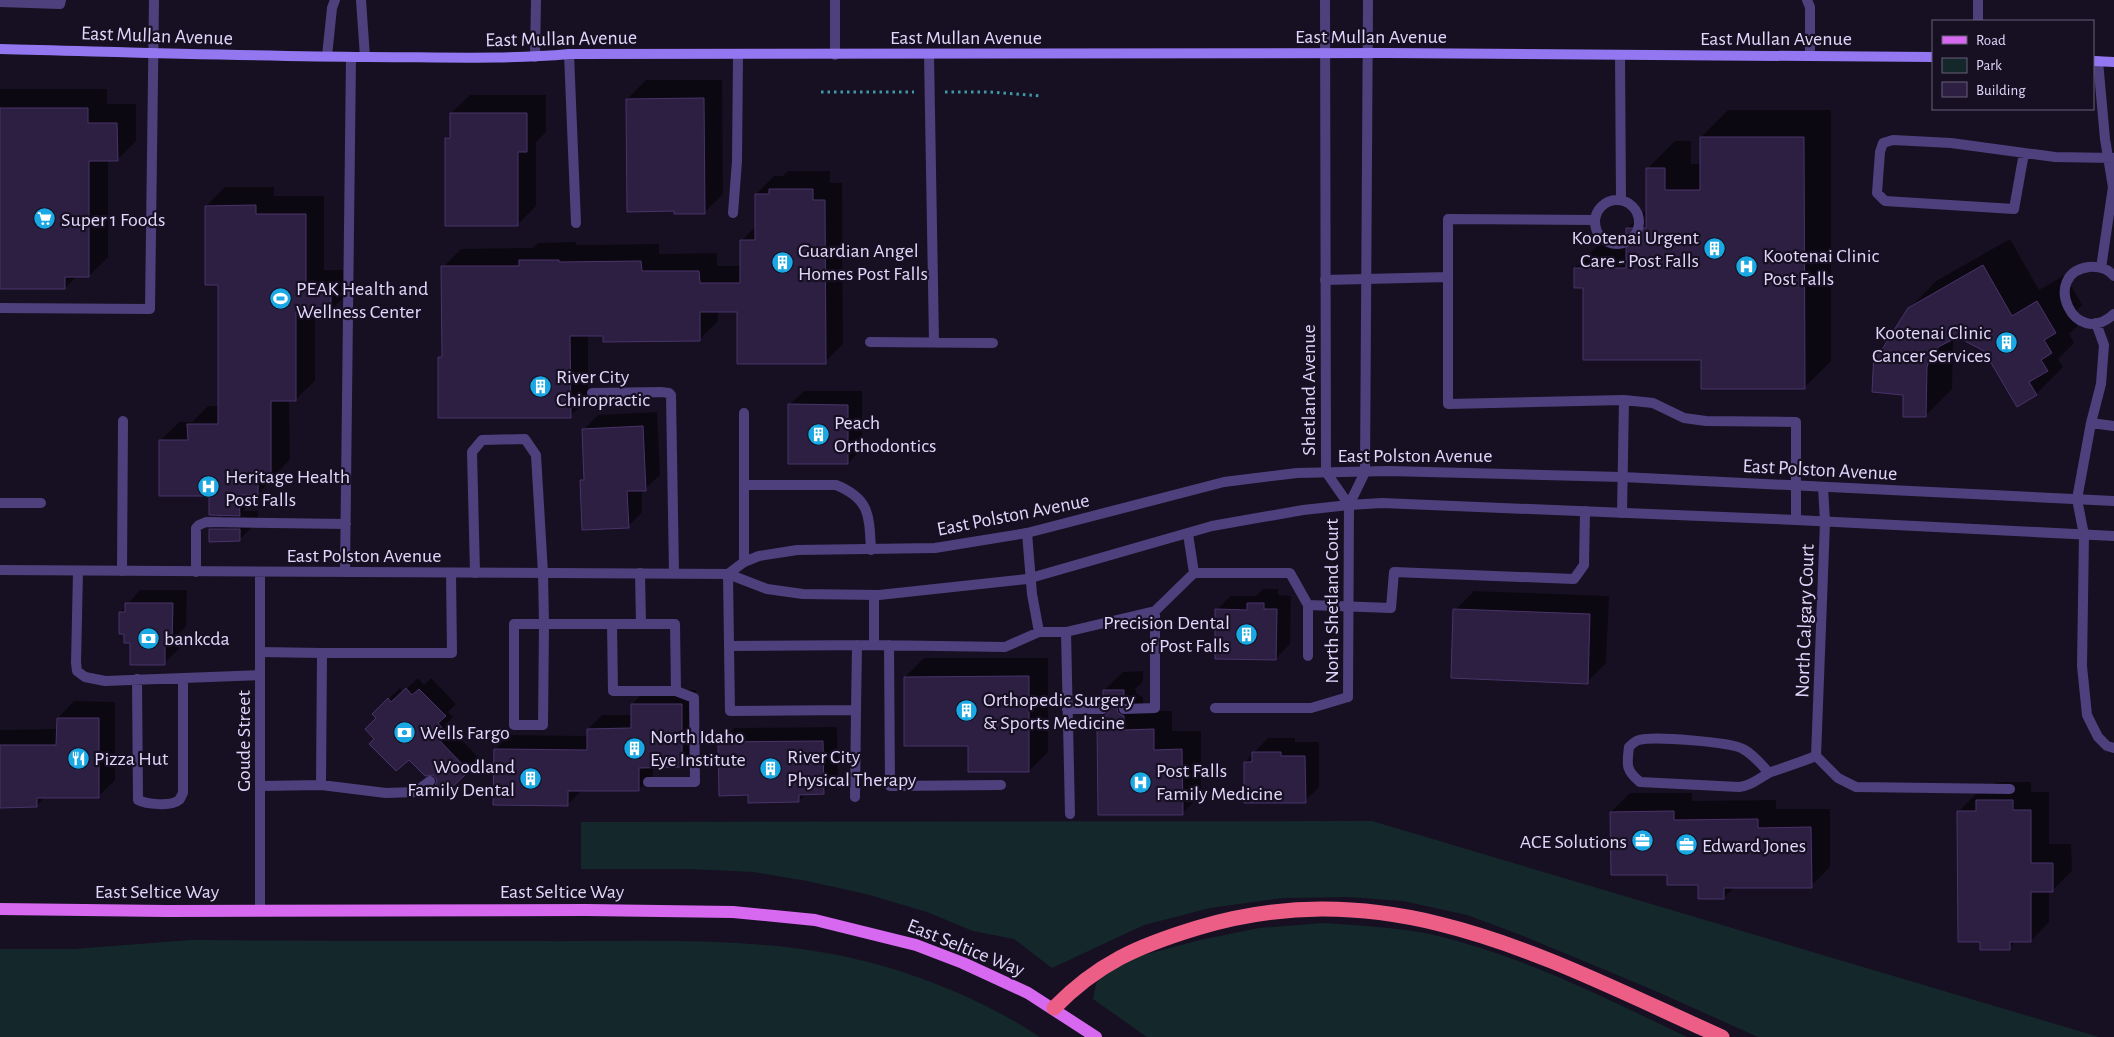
<svg xmlns="http://www.w3.org/2000/svg" width="2114" height="1037" font-family="'Alegreya Sans',sans-serif">
<rect width="100%" height="100%" fill="#171022"/>
<path fill="#14282b" d="M1372,821L2099,1037H1758L1651,989L1521,935L1467,915L1403,901L1348,897L1283,898L1210,908L1144,925L1052,968L1014,939L973,931L927,912L866,894L807,881L753,872L690,869H581V822Z
M1324,923C1361,926 1398,927 1434,935C1523,956 1605,998 1687,1037H1147L1093,999L1096,984L1108,968L1132,958L1200,940L1259,928Z
M191,940C303,941 415,941 526,941C617,942 710,937 801,949C884,960 970,991 1040,1037H0V949H74Z"/>
<path fill="#0007" d="M646,80H722L723,194L704,213L675,210L627,99Z
M0,89H107V104H136V141L117,160H108V257L89,276H77L65,288H0Z
M470,95H546V132L536,142V206L517,225L446,138L451,134V113Z
M1728,110H1831V361L1804,388L1702,359L1584,286L1575,268L1602,241H1627V229L1648,208V168L1675,141H1691V164H1701V137Z
M788,171H830V183H842L843,344L825,362L738,311H718V321L700,339L588,335V398L570,416L439,358L444,353L443,267L461,249L532,248L538,243L576,242V245L659,244V254L717,253V266H741V241L757,225L756,194L774,176H783Z
M225,187H274V196H324V270H350V291L331,310L315,311V381L296,399L289,400L290,459L243,511H258V521L239,540L210,529L225,514L160,441L179,422H192L208,406H219V284L206,206Z
M2010,239L2039,290L2065,275L2082,305L2072,315L2078,326L2069,334L2074,343L2058,359L2063,367L2036,394L1985,350L1964,338L1953,339L1952,389L1925,416L1905,394L1876,352L1893,335L1909,309L1936,281Z
M804,391H862V449L848,463L789,405Z
M657,412L660,475L645,489H642V512L628,527L581,481L585,477L584,429L598,415Z
M1263,589H1278V595L1291,596L1290,644L1276,658L1216,610L1231,596H1256Z
M140,590H187L186,626L179,634V649L164,663L132,642L121,612Z
M1474,591L1609,596L1606,663L1587,682L1455,610Z
M924,658H1048V752L1029,771L969,745L905,677Z
M1143,671V682L1135,689L1137,694L1143,697V711H1172V731H1201V794L1183,813L1098,726L1111,710L1104,690L1123,672Z
M418,678L424,685L431,678L456,704L448,712L453,717L446,724L480,759L444,793L436,776L376,739L378,718L384,703L400,688L403,692Z
M646,690H696V752L682,766H653V775L639,789L581,791L567,805L495,750L509,735L588,736V729L602,715H632V704Z
M74,701L115,702V780L99,796H46L37,805L0,806V730L58,729V718Z
M837,727L838,779L823,793H807L799,801L720,743L734,728Z
M1268,738H1295V742H1319V787L1305,801L1245,762Z
M1996,782H2031V792H2049V844H2071L2072,871L2053,890H2049V922L2031,941H2016L2009,948L1958,812L1977,793H1985Z
M1630,793H1692V801L1776,800V809H1830V867L1811,886L1734,887L1724,898L1699,884L1669,874L1611,812Z"/>
<path fill="#2c1f41" stroke="#49336a" d="M704,98L705,214H674V211L627,212L626,99Z
M0,108H88V123H117L118,161H89V277H65V289H0Z
M450,113H527V152H518V226H445V138H450Z
M1700,137H1804L1805,389H1701V360H1583V288H1574V268H1626V228H1646V168H1665V190H1700Z
M769,189H813V200H825L826,364H737V312H700V341L603,342V336H570L571,418H438V357H442L441,266H519V260H559V262L641,261L642,271H699L700,283H740V240H755V194H769Z
M256,205V214H306V288H331V312H296V401H271V479H258V495H239L240,516L209,515V496H159V440H188L187,424H218V285H205V206Z
M1983,265L2012,316L2037,301L2056,333L2044,340L2052,353L2041,360L2048,371L2029,382L2037,395L2017,407L1984,351L1963,340H1952L1940,346L1931,354L1927,367L1926,417H1903V395L1872,392L1874,351L1882,349L1908,308Z
M788,404L848,405V464H788Z
M643,426L646,491H627L629,528L582,530L580,480H584L582,429Z
M209,529H240V541L209,542Z
M125,603H173L172,642L165,641V665H130V643H124V634H119V612H125Z
M1247,603H1264V609H1277L1276,660L1215,659V609L1247,610Z
M1453,609L1590,614L1588,684L1451,678Z
M1029,676V772H968V746H904V677Z
M406,688L412,695L419,689L446,716L438,723L443,729L435,736L469,771L444,795L435,786L437,780L433,775L425,776L409,760L396,771L369,744L374,739L365,729L376,718L372,714L388,698L391,702Z
M1103,690H1124V702L1120,703L1117,709L1118,713L1124,716V730L1154,729V750L1182,749L1183,815H1098L1097,725H1103V716L1107,715L1110,709L1109,705L1103,702Z
M631,704H682V767L639,768V791H568V806L493,805L494,749L587,750V729L631,728Z
M57,718H99V798H37V807L0,808V745H56Z
M823,741L824,794L799,795V802L748,803V795L719,796L718,742Z
M1252,752H1281V756H1305L1306,803H1244V762H1252Z
M1976,800H2013V810H2031V863H2053V892H2031V942H2010V950H1980V942H1958L1957,811H1976Z
M1674,811V820L1758,819V828L1811,827L1812,888H1724V899H1698V885H1667V875H1611L1610,812Z"/>
<g fill="none" stroke-linecap="round" stroke-linejoin="round">
<path stroke="#3c9aa9" stroke-width="3" stroke-dasharray="2.5 4" stroke-linecap="butt" d="M821,92H914
M945,92H990L1042,96"/>
<path stroke="#4e407c" stroke-width="10" d="M361,0L365,57
M1807,0L1810,7V56
M0,2L60,4L61,0
M569,54L576,223
M929,54L934,342
M1620,55L1621,200
M327,56L332,8L335,0
M2098,61L2105,139L2113,187L2101,268
M2024,153L2014,209L1885,201L1877,193L1880,152L1883,143L1893,140L1951,143L2055,157L2114,158
M1595 222a22 22 0 1 1 44 0a22 22 0 1 1-44 0Z
M733,213L737,161L738,55
M1595,220L1448,219V404L1624,400L1653,403L1684,418L1706,421L1796,422V520
M2114,276C2108,269 2099,266 2089,267C2040,273 2074,351 2114,314
M1325,280L1448,277
M0,308L150,309L154,0
M2096,323L2104,345L2101,384L2091,423L2077,499L2084,535L2082,666L2087,715L2098,737L2107,746L2114,748
M870,342L993,343
M592,393L661,392L669,393L671,395L674,573
M744,413V562
M2091,423L2114,426
M744,485H836C871,499 869,517 871,550
M0,503H41
M1622,513L1624,400
M78,571L76,663L77,671L85,677L105,681L260,675
M122,571L123,421
M196,572V528L199,525L206,522L346,524
M345,572L351,57
M475,573L472,452L482,440L525,439L536,455L543,573L544,624H641L640,573
M1194,573H1290L1308,605L1391,608L1394,572L1574,579L1584,565L1585,511
M728,574L729,646L874,645V595
M1308,605V656
M514,624H544L543,725H514Z
M612,624L613,691H676L675,624H641
M1039,632H1066L1155,611L1194,573L1188,534
M1066,632L1070,814
M874,645L1005,647L1039,632L1032,594L1027,533
M889,645L890,786L1001,785
M729,646L730,711L856,710L857,645
M260,652L322,653L321,785L260,786
M322,653H452L451,573
M137,679L138,800C146,804 171,807 179,800C180,800 182,794 183,793V678
M1215,708H1311L1348,697
M1067,709H1103
M1124,709L1155,708V611
M1769,773C1761,764 1754,755 1743,749C1731,742 1654,736 1639,740C1635,741 1632,744 1629,747C1627,764 1625,770 1640,782L1739,787C1754,785 1758,778 1771,772C1786,767 1801,762 1816,756L1838,778L1856,787L2010,789
M648,782H695L694,698L676,691
M321,785L386,793L415,792L430,781
M855,797L856,710"/>
<path stroke="#4e407c" stroke-width="10" d="M1325,0L1326,472L1349,505
M1978,21V0
M835,55V0
M535,57L536,0
M1348,697L1349,505L1365,472L1368,0
M1816,756L1825,522L1823,487"/>
<path stroke="#4e407c" stroke-width="10" d="M0,570L728,574L767,589L803,594L879,595L1027,579L1212,526L1303,510L1349,505L1382,503L1796,520L2114,536
M260,572V910
M728,574L744,562L759,556L797,550L935,548L1027,533L1224,482L1297,473L1388,471L1622,477L2114,501"/>
<path stroke="#9277f0" stroke-width="10" d="M0,49C123,52 245,56 368,57C435,57 503,60 569,54L1387,53L1933,57
M2093,61L2114,62"/>
<path stroke="#d669ef" stroke-width="12" d="M0,909L167,911L586,910L733,912L815,920L916,945L963,963L1028,993L1096,1037"/>
<path stroke="#ed5e87" stroke-width="15" d="M1054,1008C1098,963 1138,946 1197,928C1392,869 1549,960 1722,1037"/>
</g>
<defs>
<symbol id="supermarket-disc" viewBox="-11 -11 22 22"><circle r="9.5" fill="#19a8e4" stroke="#171022"/><path d="M-6-5.5h2.5l.6 2H6L4.5 2H-2.5L-4.4-4H-6ZM-1.5 3.2a1.3 1.3 0 1 0 .1 0ZM3 3.2a1.3 1.3 0 1 0 .1 0Z" fill="#fff"/></symbol>
<symbol id="building-disc" viewBox="-11 -11 22 22"><circle r="9.5" fill="#19a8e4" stroke="#171022"/><path d="M-4-6H4V6H1V3H-1V6H-4ZM-2.5-4.3h1.7v1.8h-1.7ZM.8-4.3h1.7v1.8H.8ZM-2.5-1h1.7V.8h-1.7ZM.8-1h1.7V.8H.8Z" fill="#fff"/></symbol>
<symbol id="hospital-disc" viewBox="-11 -11 22 22"><circle r="9.5" fill="#19a8e4" stroke="#171022"/><path d="M-5-5h3v3.5h4V-5h3V5h-3V1.5h-4V5h-3Z" fill="#fff"/></symbol>
<symbol id="stadium-disc" viewBox="-11 -11 22 22"><circle r="9.5" fill="#19a8e4" stroke="#171022"/><path d="M0-5a6.5 5 0 1 0 0 10a6.5 5 0 1 0 0-10ZM-3.5-1.8h7v3.6h-7Z" fill="#fff"/></symbol>
<symbol id="bank-disc" viewBox="-11 -11 22 22"><circle r="9.5" fill="#19a8e4" stroke="#171022"/><path d="M-6-4H6V4H-6ZM0-2.3a2.3 2.3 0 1 0 0 4.6a2.3 2.3 0 1 0 0-4.6Z" fill="#fff"/></symbol>
<symbol id="restaurant-disc" viewBox="-11 -11 22 22"><circle r="9.5" fill="#19a8e4" stroke="#171022"/><path d="M-5-6h1v4h1v-4h1v4h1v-4h1v5L-1.5 .5V6h-2V.5L-5-1ZM5-6V6H3V1.5H1.5Q1.5-4 5-6Z" fill="#fff"/></symbol>
<symbol id="office-disc" viewBox="-11 -11 22 22"><circle r="9.5" fill="#19a8e4" stroke="#171022"/><path d="M-6-3h4V-5.5h4V-3h4V5H-6ZM-1-4.5V-3h2v-1.5ZM-6 0V1H6V0Z" fill="#fff"/></symbol>
</defs>
<g fill-rule="evenodd">
<use href="#supermarket-disc" x="32" y="206" width="25" height="25"/>
<use href="#building-disc" x="1702" y="236" width="25" height="25"/>
<use href="#building-disc" x="770" y="250" width="25" height="25"/>
<use href="#hospital-disc" x="1734" y="254" width="25" height="25"/>
<use href="#stadium-disc" x="268" y="286" width="25" height="25"/>
<use href="#building-disc" x="1994" y="330" width="25" height="25"/>
<use href="#building-disc" x="528" y="374" width="25" height="25"/>
<use href="#building-disc" x="806" y="422" width="25" height="25"/>
<use href="#hospital-disc" x="196" y="474" width="25" height="25"/>
<use href="#building-disc" x="1234" y="622" width="25" height="25"/>
<use href="#bank-disc" x="136" y="626" width="25" height="25"/>
<use href="#building-disc" x="954" y="698" width="25" height="25"/>
<use href="#bank-disc" x="392" y="720" width="25" height="25"/>
<use href="#building-disc" x="622" y="736" width="25" height="25"/>
<use href="#restaurant-disc" x="66" y="746" width="25" height="25"/>
<use href="#building-disc" x="758" y="756" width="25" height="25"/>
<use href="#building-disc" x="518" y="766" width="25" height="25"/>
<use href="#hospital-disc" x="1128" y="770" width="25" height="25"/>
<use href="#office-disc" x="1630" y="828" width="25" height="25"/>
<use href="#office-disc" x="1674" y="832" width="25" height="25"/>
</g>
<g text-anchor="middle" stroke-width="4.5" stroke-linejoin="round" paint-order="stroke">
<g font-size="20" fill="#e1d6fb" stroke="#171022">
<text transform="translate(157 35) rotate(2)" y="7">East Mullan Avenue</text>
<text x="1371" y="43">East Mullan Avenue</text>
<text x="966" y="44">East Mullan Avenue</text>
<text transform="translate(561 38) rotate(-1)" y="7">East Mullan Avenue</text>
<text x="1776" y="45">East Mullan Avenue</text>
<text transform="translate(1308 390) rotate(-90)" y="7">Shetland Avenue</text>
<text x="1415" y="462">East Polston Avenue</text>
<text transform="translate(1820 469) rotate(3)" y="7">East Polston Avenue</text>
<text transform="translate(1013 514) rotate(-11)" y="7">East Polston Avenue</text>
<text x="364" y="562">East Polston Avenue</text>
<text transform="translate(1331 601) rotate(-90)" y="7">North Shetland Court</text>
<text transform="translate(1804 621) rotate(-88)" y="7">North Calgary Court</text>
<text transform="translate(243 741) rotate(-90)" y="7">Goude Street</text>
<text x="157" y="898">East Seltice Way</text>
<text x="562" y="898">East Seltice Way</text>
<text transform="translate(966 947) rotate(22)" y="7">East Seltice Way</text>
</g>
<g font-size="20" fill="#e1d6fb" stroke="#171022" text-anchor="start">
<text x="61" y="226">Super 1 Foods</text>
<text x="1699" y="244" text-anchor="end">Kootenai Urgent<tspan x="1699" dy="23">Care - Post Falls</tspan></text>
<text x="798" y="257">Guardian Angel<tspan x="798" dy="23">Homes Post Falls</tspan></text>
<text x="1763" y="262">Kootenai Clinic<tspan x="1763" dy="23">Post Falls</tspan></text>
<text x="296" y="295">PEAK Health and<tspan x="296" dy="23">Wellness Center</tspan></text>
<text x="1991" y="339" text-anchor="end">Kootenai Clinic<tspan x="1991" dy="23">Cancer Services</tspan></text>
<text x="556" y="383">River City<tspan x="556" dy="23">Chiropractic</tspan></text>
<text x="834" y="429">Peach<tspan x="834" dy="23">Orthodontics</tspan></text>
<text x="225" y="483">Heritage Health<tspan x="225" dy="23">Post Falls</tspan></text>
<text x="1230" y="629" text-anchor="end">Precision Dental<tspan x="1230" dy="23">of Post Falls</tspan></text>
<text x="164" y="645">bankcda</text>
<text x="983" y="706">Orthopedic Surgery<tspan x="983" dy="23">&amp; Sports Medicine</tspan></text>
<text x="420" y="739">Wells Fargo</text>
<text x="650" y="743">North Idaho<tspan x="650" dy="23">Eye Institute</tspan></text>
<text x="787" y="763">River City<tspan x="787" dy="23">Physical Therapy</tspan></text>
<text x="94" y="765">Pizza Hut</text>
<text x="515" y="773" text-anchor="end">Woodland<tspan x="515" dy="23">Family Dental</tspan></text>
<text x="1156" y="777">Post Falls<tspan x="1156" dy="23">Family Medicine</tspan></text>
<text x="1627" y="848" text-anchor="end">ACE Solutions</text>
<text x="1702" y="852">Edward Jones</text>
</g>
</g>
<rect x="1932" y="20" width="162" height="90" fill="#171022" stroke="#685f79"/>
<rect x="1942" y="36" width="25" height="8" fill="#d669ef" stroke="#685f79"/>
<text x="1976" y="45" font-size="15" fill="#e1d6fb">Road</text>
<rect x="1942" y="58" width="25" height="15" fill="#14282b" stroke="#685f79"/>
<text x="1976" y="70" font-size="15" fill="#e1d6fb">Park</text>
<rect x="1942" y="82" width="25" height="15" fill="#2c1f41" stroke="#685f79"/>
<text x="1976" y="95" font-size="15" fill="#e1d6fb">Building</text>
</svg>
